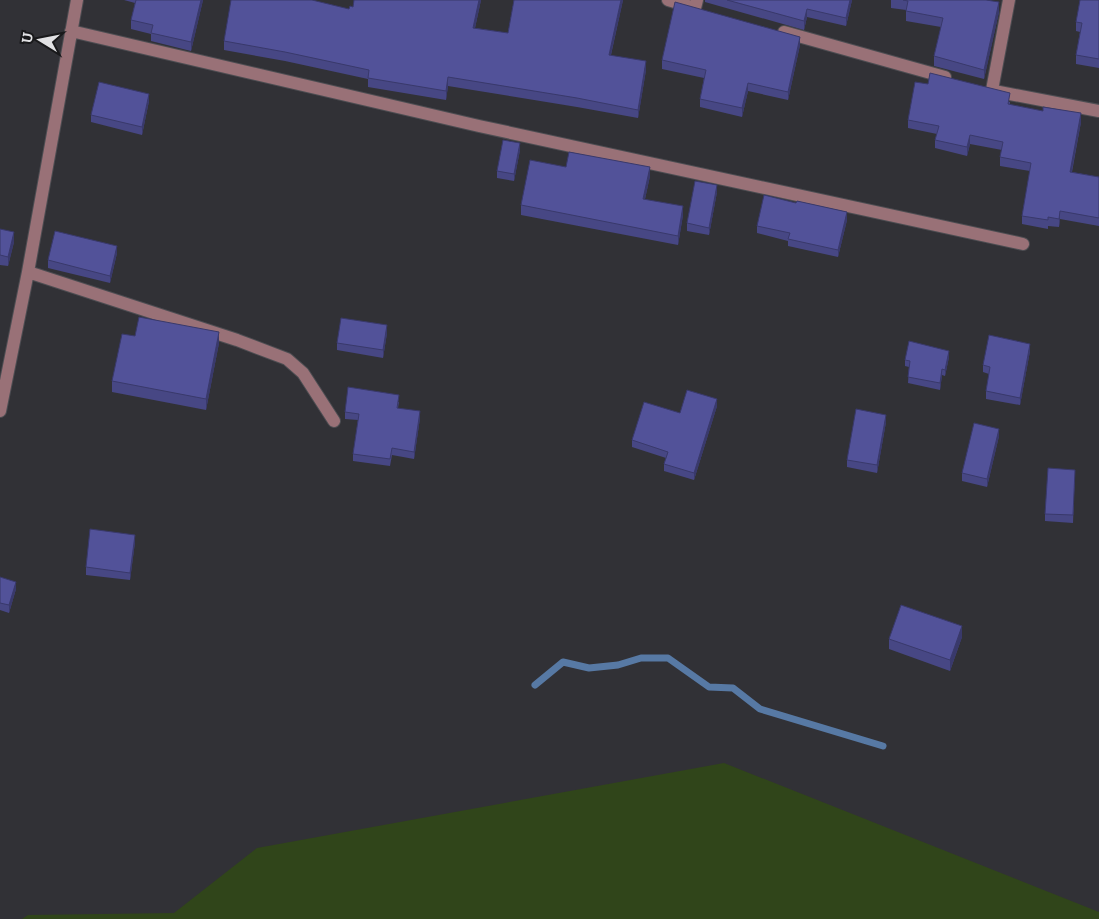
<svg xmlns="http://www.w3.org/2000/svg" width="1099" height="919" font-family="Bitter,serif">
<rect width="100%" height="100%" fill="#313136"/>
<path fill="#30451a" d="M724,763L1099,912V919H22L28,915L174,913L257,848Z"/>
<g fill="none" stroke-linecap="round" stroke-linejoin="round">
<path stroke="#5779a4" stroke-width="7" d="M535,685L563,662L589,668L618,665L641,658H668L709,687L733,688L760,709L883,746"/>
<defs>
<path id="minor" d="M668,0L695,8L697,0
M71,31L479,126L1023,244
M784,32L945,77
M992,90L1009,0
M994,91L1099,111
M28,272L237,340L287,359L303,373L334,421
M0,411L28,272L77,0"/>
</defs>
<use href="#minor" stroke="#4d4d52" stroke-width="14"/>
<use href="#minor" stroke="#997177" stroke-width="12"/>
</g>
<path fill="#474784" d="M124,0H203L191,51L151,41V34L131,29V20L135,3Z
M481,0L475,28L508,33L514,0H623L611,55L646,70L638,118L577,107L448,86L446,100L368,87V79L285,61L224,50V41L349,9L353,7Z
M705,0H852L846,26L807,17L804,30L705,2Z
M891,0H986L999,12L984,79L934,66V56L941,27L906,21V10L891,8Z
M1099,0V68L1076,64V55L1080,32L1076,31V22Z
M800,45L788,100L748,91L742,117L700,107V99L704,78L662,69V60Z
M928,84L1010,102V105L1081,122L1072,172L1099,177V226L1060,219L1059,227L1048,226V229L1022,224V216L1030,171L1000,166V157L1002,150L970,144L967,156L935,148V140L937,134L908,128V120Z
M149,101L142,135L91,122V115Z
M520,150L514,181L497,178V171Z
M566,167L650,176L645,199L683,215L678,245L521,215V205Z
M717,192L709,235L687,231V223Z
M847,220L838,257L788,246V241L757,233V226Z
M0,229L14,242L8,266L0,265Z
M117,253L110,283L48,268V260Z
M387,333L383,358L337,350V343Z
M135,336L219,343L206,410L112,392V381Z
M1030,351L1020,405L986,399V391L989,374L983,372V365Z
M949,357L945,376L942,375L940,390L908,383L909,367L905,366V360Z
M399,402L398,408L420,418L414,459L392,455L390,466L353,461V454L358,420L345,419V412Z
M717,406L694,480L664,471V464L666,458L632,447V440L680,413Z
M886,422L877,473L847,467V460Z
M999,436L987,487L962,481V473Z
M1075,470L1073,523L1045,521V514Z
M135,542L130,580L86,575V567Z
M0,577L16,589L9,613L0,610Z
M962,637L950,671L889,649V639Z"/>
<path fill="#39396b" d="M201,0H203L191,51V42Z
M479,0H481L473,37V28Z
M621,0H623L609,63V55Z
M850,0H852L846,26V18Z
M999,2V12L984,79V70Z
M807,9V17L804,30V21Z
M800,37V45L788,100V92Z
M646,61V70L638,118V110Z
M448,77V86L446,100V91Z
M748,83V91L742,117V108Z
M149,94V101L142,135V127Z
M1081,113V122L1070,180V172Z
M970,135V144L967,156V147Z
M520,143V150L514,181V174Z
M650,167V176L643,208V199Z
M717,185V192L709,235V228Z
M683,206V215L678,245V236Z
M1060,211V219L1059,227V219Z
M847,212V220L838,257V250Z
M14,232V242L8,266V257Z
M117,246V253L110,283V276Z
M387,325V333L383,358V350Z
M219,332V343L206,410V399Z
M1030,344V351L1020,405V398Z
M949,351V357L945,376V370Z
M942,369V375L940,390V383Z
M717,399V406L694,480V473Z
M420,411V418L414,459V452Z
M886,415V422L877,473V465Z
M999,429V436L987,487V479Z
M135,535V542L130,580V573Z
M16,582V589L9,613V605Z
M962,626V637L950,671V660Z"/>
<path fill="#525299" stroke="#39396b" d="M136,0H201L191,42L151,33L153,25L131,20Z
M231,0H312L349,9L350,6L353,7L354,0H479L473,28L508,33L514,0H621L609,55L646,61L638,110L577,98L448,77L446,91L368,78L369,70L285,52L224,41Z
M727,0H850L846,18L807,9L804,21Z
M903,0H986L999,2L984,70L934,56L943,18L906,11L908,1Z
M1080,0H1099V59L1076,55L1082,23L1076,22Z
M675,2L800,37L788,92L748,83L742,108L700,99L706,70L662,60Z
M930,73L1010,93L1008,104L1043,111V107L1081,113L1070,172L1099,177V218L1060,211L1059,219L1048,217V220L1022,216L1031,163L1000,157L1003,142L970,135L967,147L935,140L939,126L908,120L915,82L928,84Z
M99,82L149,94L142,127L91,115Z
M503,140L520,143L514,174L497,171Z
M569,152L650,167L643,199L683,206L678,236L521,205L530,160L566,167Z
M695,181L717,185L709,228L687,223Z
M764,195L796,203L797,201L847,212L838,250L788,239L790,233L757,226Z
M0,229L14,232L8,257L0,255Z
M55,231L117,246L110,276L48,260Z
M139,317L219,332L206,399L112,381L122,334L135,336Z
M341,318L387,325L383,350L337,343Z
M989,335L1030,344L1020,398L986,391L990,367L983,365Z
M909,341L949,351L945,370L942,369L940,383L908,377L910,361L905,360Z
M348,387L399,395L397,408L420,411L414,452L392,448L390,459L353,454L359,414L345,412Z
M687,390L717,399L694,473L664,464L668,452L632,440L644,402L680,413Z
M856,409L886,415L877,465L847,460Z
M974,423L999,429L987,479L962,473Z
M1048,468L1075,470L1073,515L1045,514Z
M90,529L135,535L130,573L86,567Z
M0,577L16,582L9,605L0,603Z
M901,605L962,626L950,660L889,639Z"/>
<g transform="translate(40 40) rotate(280)" stroke="#19191b" stroke-width="4" paint-order="stroke">
<path d="M0-4L9 19L0 12L-9 19Z" fill="#e1e1e4"/>
<text y="-8" font-size="14" font-weight="bold" text-anchor="middle" fill="#e1e1e4">U</text>
</g>
</svg>
